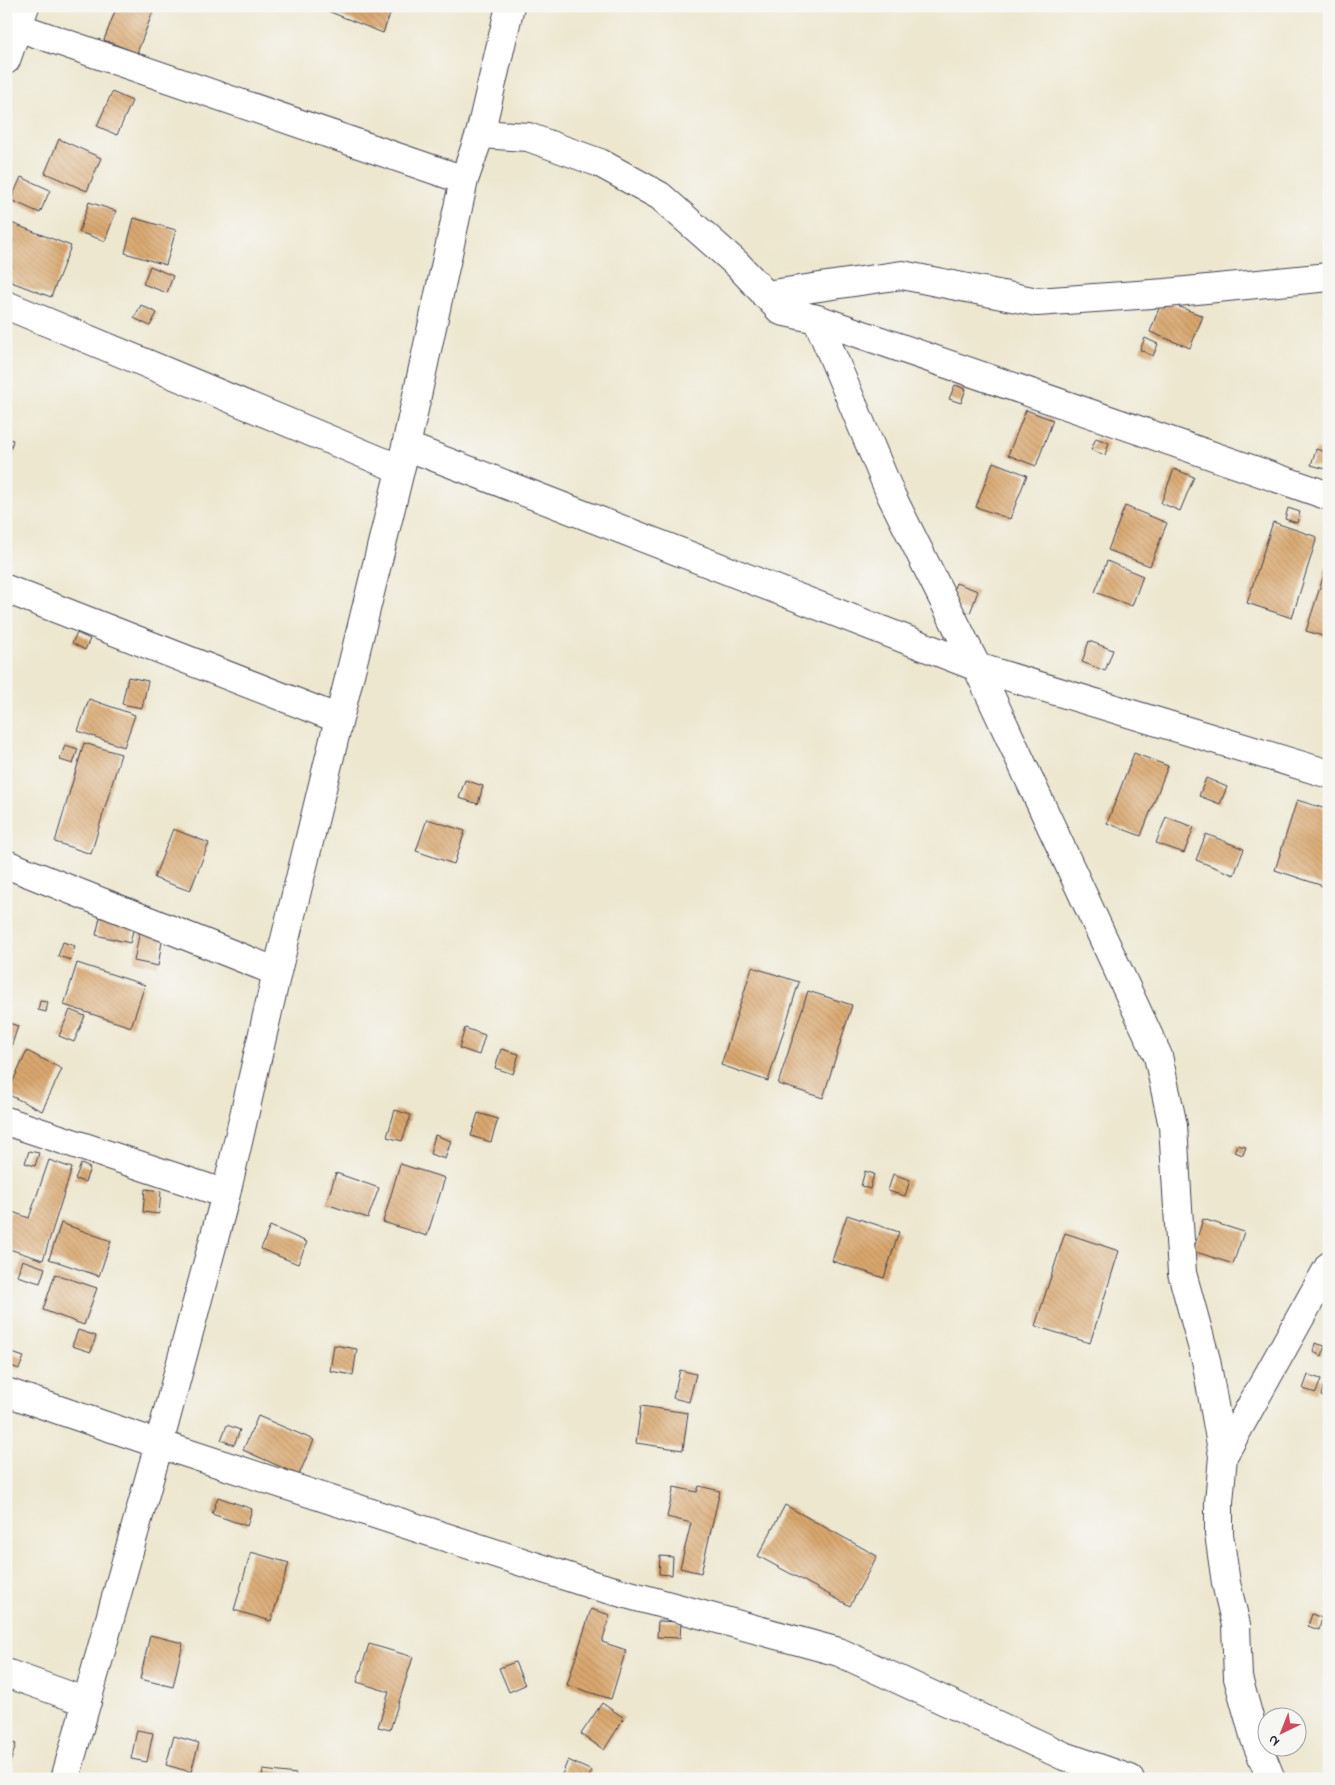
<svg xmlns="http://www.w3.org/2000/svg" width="1335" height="1785" font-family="'Indie Flower',sans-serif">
<defs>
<pattern id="building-back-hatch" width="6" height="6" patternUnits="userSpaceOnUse" patternTransform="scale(1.25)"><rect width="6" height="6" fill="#d9a76e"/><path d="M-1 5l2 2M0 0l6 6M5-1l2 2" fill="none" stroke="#ba8f60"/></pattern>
</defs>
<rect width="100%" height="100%" fill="#f6f6f2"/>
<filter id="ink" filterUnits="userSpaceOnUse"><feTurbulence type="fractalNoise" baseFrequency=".02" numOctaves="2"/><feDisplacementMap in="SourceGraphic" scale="10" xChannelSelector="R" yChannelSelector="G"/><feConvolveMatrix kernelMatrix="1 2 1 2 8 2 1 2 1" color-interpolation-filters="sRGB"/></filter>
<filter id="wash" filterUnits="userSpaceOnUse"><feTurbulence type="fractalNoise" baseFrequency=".0096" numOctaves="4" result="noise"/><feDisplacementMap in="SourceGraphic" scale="20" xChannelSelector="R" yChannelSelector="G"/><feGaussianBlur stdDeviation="1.12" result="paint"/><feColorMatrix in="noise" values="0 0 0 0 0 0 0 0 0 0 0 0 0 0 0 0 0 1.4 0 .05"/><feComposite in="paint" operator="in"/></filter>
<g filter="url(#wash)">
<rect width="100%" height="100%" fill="#ede7cf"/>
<g id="blocks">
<path fill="url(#building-back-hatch)" d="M117,6H155L137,53L104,40Z
M315,6H393L383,33Z
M112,92L132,101L117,135L97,126Z
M59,139L101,158L87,191L45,173Z
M21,177L50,190L40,213L11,200Z
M89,202L116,211L105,241L79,232Z
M134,218L176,230L166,265L125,253Z
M6,221L71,246L51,297L6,280Z
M150,266L173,276L167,293L143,284Z
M1162,300L1203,316L1190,348L1150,332Z
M141,305L157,313L150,326L134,318Z
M1145,338L1158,344L1153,356L1140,350Z
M955,385L966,389L961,403L949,399Z
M1026,410L1053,420L1036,466L1008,455Z
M6,438L13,440L7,463H6Z
M1096,438L1109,443L1105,455L1091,450Z
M1316,449L1329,453L1326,469L1311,465Z
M993,462L1027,475L1010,519L976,507Z
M1174,469L1194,477L1180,511L1161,503Z
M1125,506L1167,523L1150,566L1108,550Z
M1288,508L1300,512L1297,523L1285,519Z
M1273,522L1317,537L1292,618L1247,603Z
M1329,559V638L1306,631Z
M1107,561L1143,576L1132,606L1095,592Z
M956,583L978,591L970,613L948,604Z
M77,633L90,639L85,650L72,643Z
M1089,641L1113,650L1105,671L1082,662Z
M128,677L148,681L142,708L122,704Z
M89,699L135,715L124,747L78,731Z
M84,743L121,754L91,854L55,842Z
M65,745L78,749L73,764L60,760Z
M1134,753L1168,766L1141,836L1107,823Z
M1206,778L1227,787L1220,804L1199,796Z
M465,780L483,786L478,804L459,798Z
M1297,800L1329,810V888L1275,870Z
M1166,817L1194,827L1184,853L1156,843Z
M427,819L465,831L454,864L416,851Z
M173,829L209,843L190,891L154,878Z
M1206,834L1244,849L1234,875L1196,860Z
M102,909L136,918L130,943L96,935Z
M141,925L164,929L158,966L134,961Z
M63,942L75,946L71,960L58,956Z
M77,963L145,985L131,1027L64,1005Z
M752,967L799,982L768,1081L721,1065Z
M808,991L852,1005L823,1098L778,1084Z
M40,1001L48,1002L46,1012L38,1010Z
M70,1010L85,1016L74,1042L59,1036Z
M6,1022L18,1026L7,1060H6Z
M465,1028L485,1035L479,1055L459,1048Z
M501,1049L519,1054L513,1074L495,1068Z
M27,1051L62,1069L42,1111L7,1094Z
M395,1110L411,1115L402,1141L387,1137Z
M478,1113L498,1119L491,1142L471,1136Z
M435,1135L451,1141L445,1159L430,1154Z
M1237,1145L1246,1147L1243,1155L1234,1152Z
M29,1151L39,1153L35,1166L25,1163Z
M49,1160L72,1168L43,1260L6,1248V1221L10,1211L29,1218Z
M81,1164L90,1168L85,1182L75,1179Z
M400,1164L445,1178L427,1236L383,1222Z
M865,1171L874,1174L870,1189L861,1186Z
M336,1173L379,1188L368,1218L326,1204Z
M893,1174L910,1180L905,1196L888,1191Z
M145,1189L161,1191L159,1214L143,1212Z
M847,1215L899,1232L884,1278L832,1261Z
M1203,1219L1244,1232L1233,1264L1193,1251Z
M61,1223L111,1241L99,1276L49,1259Z
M270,1226L307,1242L298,1264L261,1249Z
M1065,1233L1119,1251L1090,1343L1035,1326Z
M22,1260L45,1268L40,1283L17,1276Z
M55,1274L97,1288L84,1325L43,1310Z
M78,1330L96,1336L91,1352L72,1346Z
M1315,1343L1325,1346L1322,1356L1313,1352Z
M334,1345L357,1349L353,1375L330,1371Z
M12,1353L24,1357L19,1369L9,1365Z
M680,1370L696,1374L689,1402L673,1398Z
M1308,1375L1321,1379L1316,1393L1303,1389Z
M1325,1381L1329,1383V1399L1321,1396Z
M641,1406L688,1413L683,1450L636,1443Z
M258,1416L314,1440L299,1475L243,1450Z
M227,1425L240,1430L234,1445L221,1440Z
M699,1486L720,1491L701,1573L680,1568L691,1523L667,1517L674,1487L697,1492Z
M218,1497L252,1509L247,1526L212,1514Z
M785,1505L877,1556L850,1606L758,1556Z
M251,1552L289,1563L271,1621L234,1610Z
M660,1556L673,1557L672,1575L659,1574Z
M591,1609L610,1615L602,1642L626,1650L611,1699L567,1685Z
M1312,1614L1322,1618L1319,1630L1308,1626Z
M658,1621L681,1622L680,1638L657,1637Z
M150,1635L183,1643L173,1687L140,1679Z
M369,1644L413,1657L390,1730L378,1727L389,1692L357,1682Z
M515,1662L525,1685L509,1692L499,1668Z
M602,1703L624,1718L604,1750L581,1734Z
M137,1730L153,1733L147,1762L131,1759Z
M174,1736L199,1743L191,1772L166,1765Z
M6,1741L16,1744L7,1773H6Z
M568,1760L592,1771L588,1779H560Z
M263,1770L296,1774V1779H262Z
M197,1773L221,1778V1779H196Z"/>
</g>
</g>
<g filter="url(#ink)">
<use href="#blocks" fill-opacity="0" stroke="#404051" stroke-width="1"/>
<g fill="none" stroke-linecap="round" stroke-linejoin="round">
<defs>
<path id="street" d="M6,23L464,180
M6,60L25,6
M480,134L528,137L600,163L660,196L737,264L781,311L817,319L891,495L977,667L1158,1056L1173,1126L1182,1273L1206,1360L1223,1456L1219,1502V1534L1226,1583L1236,1625L1238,1678L1255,1739L1271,1779
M765,295L902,275L1037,302L1166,293L1329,277
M6,305L400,469
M817,319L1329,496
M406,446L977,667L1329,774
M6,589L339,719
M6,864L277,972
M6,1121L226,1194
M6,1392L159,1444L593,1585L839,1652L1064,1756L1130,1779
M1223,1456L1329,1266
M6,1673L87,1702
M65,1779L159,1444L226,1194L277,972L406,446L464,180L480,134L510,6"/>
</defs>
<use href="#street" stroke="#404051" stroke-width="30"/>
<use href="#street" stroke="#fff" stroke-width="28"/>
</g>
</g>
<rect width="1335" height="1785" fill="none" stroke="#f6f6f2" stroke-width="25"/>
<g transform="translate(1282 1732) rotate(223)"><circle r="24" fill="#f6f6f2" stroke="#a1a1a9"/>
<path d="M0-4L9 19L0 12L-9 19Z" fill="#d1495b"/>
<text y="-8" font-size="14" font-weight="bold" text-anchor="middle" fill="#22223b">N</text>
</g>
</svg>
